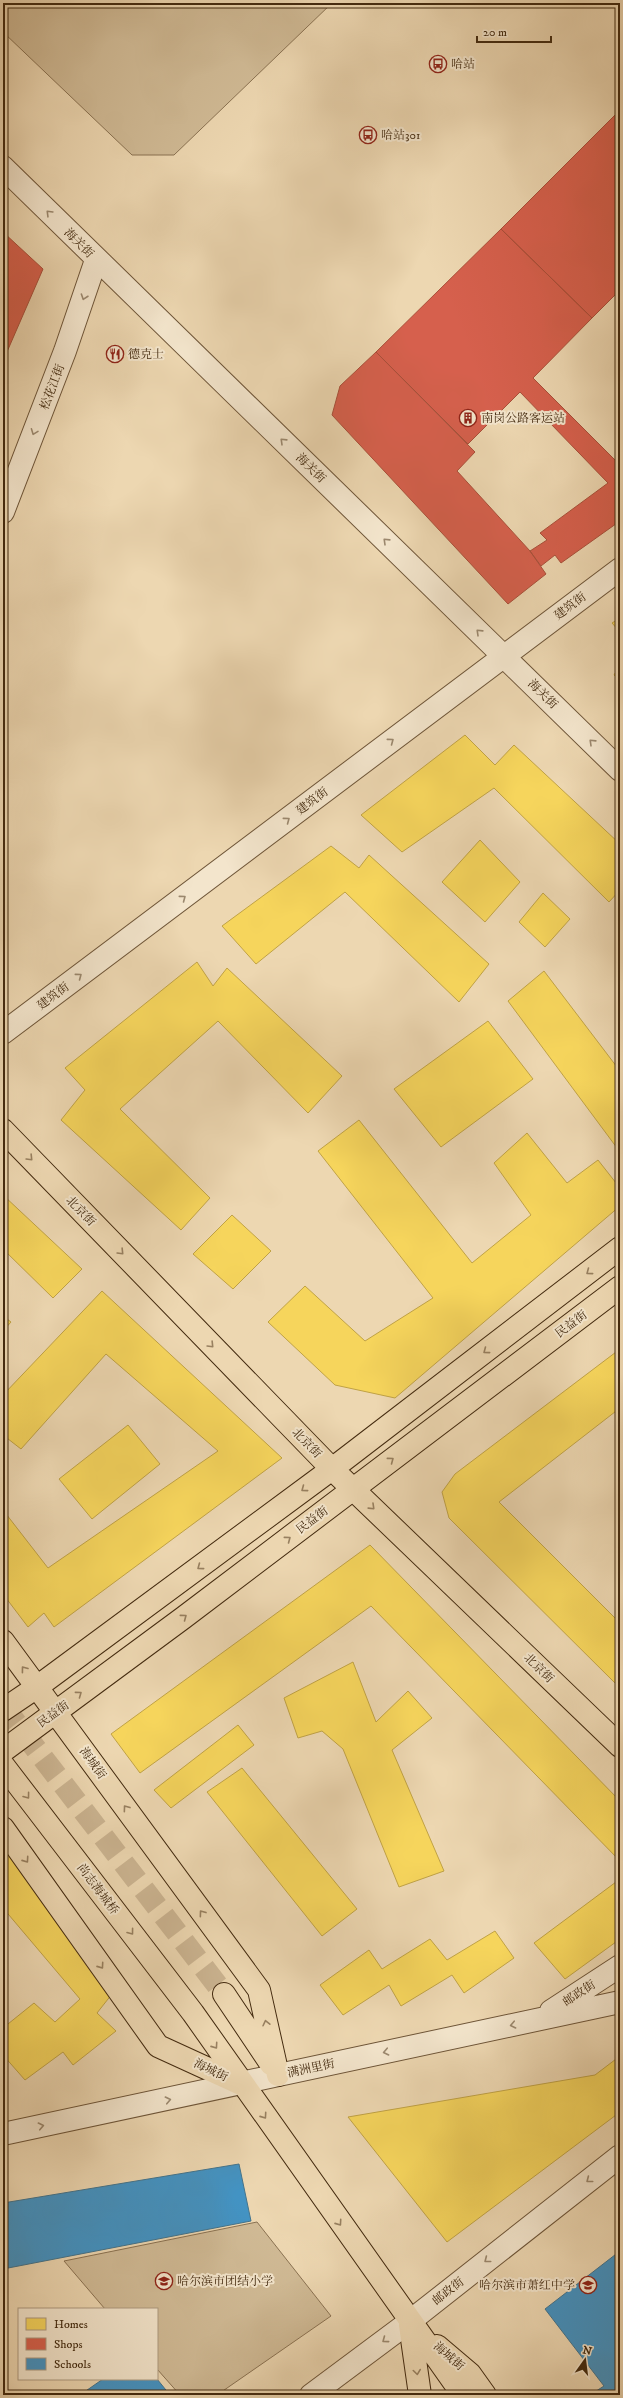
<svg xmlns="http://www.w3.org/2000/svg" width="623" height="2398" font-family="'IM FELL DW Pica','Noto Serif SC',serif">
<rect width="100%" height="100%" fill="#edd7b1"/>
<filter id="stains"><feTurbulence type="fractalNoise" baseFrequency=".005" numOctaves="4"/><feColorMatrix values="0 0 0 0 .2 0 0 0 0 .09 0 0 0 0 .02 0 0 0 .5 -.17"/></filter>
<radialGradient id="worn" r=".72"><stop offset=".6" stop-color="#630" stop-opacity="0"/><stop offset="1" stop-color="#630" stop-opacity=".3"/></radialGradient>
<path fill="#d0ba95" stroke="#8a7252" d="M3,3H332L174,155H132L3,32Z
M257,2222L331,2316L217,2395H180L157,2369V2309H105L64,2261Z"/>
<path fill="#f6d55c" stroke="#c0a245" d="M620,618V632L612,623Z
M620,665V681L614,675Z
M465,735L495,765L514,745L620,844V890L609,902L494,788L402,852L361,815Z
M480,840L520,882L485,922L442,882Z
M331,846L359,868L369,855L489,964L459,1002L345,892L256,964L222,926Z
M543,893L570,919L545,947L519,922Z
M197,962L213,986L227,968L342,1076L308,1113L218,1021L120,1109L210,1198L181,1230L61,1120L85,1090L65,1068Z
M544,971L620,1071V1152L508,1001Z
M488,1021L533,1079L441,1147L394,1089Z
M359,1120L472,1263L531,1215L494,1163L527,1133L567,1183L598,1160L620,1188V1206L395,1398L335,1385L268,1322L305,1286L365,1341L433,1298L318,1151Z
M3,1195L82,1269L53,1298L3,1249Z
M232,1215L271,1251L233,1289L193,1254Z
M102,1291L282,1458L54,1627L44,1613L28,1627L3,1594V1510L48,1568L218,1451L106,1354L21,1449L3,1435V1395Z
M3,1316L11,1322L3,1331Z
M620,1349V1408L499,1502L620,1623V1688L449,1518L442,1492L455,1474Z
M128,1425L160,1464L92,1519L59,1479Z
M370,1545L620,1801V1861L371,1606L140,1773L111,1734Z
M353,1662L376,1722L408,1691L432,1718L392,1750L444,1871L399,1887L343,1749L322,1731L298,1738L284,1698Z
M238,1725L254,1745L171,1808L154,1790Z
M242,1768L357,1909L322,1936L207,1792Z
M3,1845L112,1994L97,2013L116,2031L73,2065L63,2052L25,2080L3,2055V2028L34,2003L55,2022L80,1999L3,1908Z
M620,1879V1939L565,1979L534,1943Z
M495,1931L514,1958L464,1993L452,1975L401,2006L389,1985L343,2015L320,1985L369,1950L382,1969L430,1939L447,1960Z
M620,2056V2112L447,2242L348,2117L595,2075Z"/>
<path fill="#d6604d" stroke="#aa503a" d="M620,110V290L592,318L501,229Z
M501,229L592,318L533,378L620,465V521L561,563L555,555L541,566L530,551L547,540L540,533L608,483L520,392L468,444L376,352Z
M3,232L43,269L3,361Z
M376,352L475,452L457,471L530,551L546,574L508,604L332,415L340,386Z"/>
<path fill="#4393c3" stroke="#43748d" d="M239,2164L251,2221L3,2269V2203Z
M620,2251V2395H590L604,2386L545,2309Z
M103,2379H157L170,2395H80Z"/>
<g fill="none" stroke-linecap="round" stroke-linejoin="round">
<path stroke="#cbb491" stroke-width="22" stroke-dasharray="22 11" stroke-linecap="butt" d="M3,1706L224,1994"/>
<defs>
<path id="minor" d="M3,167L620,770
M3,512L65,351L96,260
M3,1033L620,569
M551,2011L620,1966
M3,2134L620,2002
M311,2395L409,2322L620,2156"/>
<path id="major" d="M3,1130L332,1469L620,1746
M3,1641L259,1990L278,2075
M3,1710L37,1687L332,1469L620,1248
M3,1751L183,1618L620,1287
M3,1765L193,2013L463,2395
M3,1828L158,2046L241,2084
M224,1994L271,2064
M410,2325L420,2395
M437,2346L470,2374L485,2395"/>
</defs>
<use href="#minor" stroke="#6e5538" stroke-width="24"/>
<use href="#major" stroke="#432a0f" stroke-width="24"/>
<use href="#minor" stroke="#f3e5cc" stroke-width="22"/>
<use href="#major" stroke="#edd7b1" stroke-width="22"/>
</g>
<defs><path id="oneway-chevron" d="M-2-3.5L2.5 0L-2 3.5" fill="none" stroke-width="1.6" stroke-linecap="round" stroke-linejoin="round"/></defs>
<g stroke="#9b886e">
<use href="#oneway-chevron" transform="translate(49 213) rotate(-135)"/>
<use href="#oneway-chevron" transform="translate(84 297) rotate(109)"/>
<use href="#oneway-chevron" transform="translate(34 432) rotate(111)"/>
<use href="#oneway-chevron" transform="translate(283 441) rotate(-136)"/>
<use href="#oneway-chevron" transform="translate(386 541) rotate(-136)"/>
<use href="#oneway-chevron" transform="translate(479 632) rotate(-136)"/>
<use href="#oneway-chevron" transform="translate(391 741) rotate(-37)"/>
<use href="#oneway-chevron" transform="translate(592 742) rotate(-136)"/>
<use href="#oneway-chevron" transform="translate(287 820) rotate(-37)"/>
<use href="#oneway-chevron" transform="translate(183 898) rotate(-37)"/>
<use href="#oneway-chevron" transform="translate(79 976) rotate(-37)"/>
<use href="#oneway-chevron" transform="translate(513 2025) rotate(168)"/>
<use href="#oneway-chevron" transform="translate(386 2052) rotate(168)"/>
<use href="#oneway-chevron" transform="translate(168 2100) rotate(-12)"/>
<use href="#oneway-chevron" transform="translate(41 2126) rotate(-12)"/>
<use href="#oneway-chevron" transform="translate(589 2180) rotate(142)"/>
<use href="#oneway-chevron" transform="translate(487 2260) rotate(142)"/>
<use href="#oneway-chevron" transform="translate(385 2340) rotate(143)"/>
</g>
<g stroke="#988060">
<use href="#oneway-chevron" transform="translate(30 1158) rotate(46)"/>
<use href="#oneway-chevron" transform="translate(121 1252) rotate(46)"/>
<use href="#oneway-chevron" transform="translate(589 1272) rotate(143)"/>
<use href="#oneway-chevron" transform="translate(211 1345) rotate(46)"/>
<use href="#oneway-chevron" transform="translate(486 1351) rotate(143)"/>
<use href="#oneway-chevron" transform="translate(391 1460) rotate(-37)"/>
<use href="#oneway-chevron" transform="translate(304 1489) rotate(143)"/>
<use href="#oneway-chevron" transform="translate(372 1507) rotate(44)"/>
<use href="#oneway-chevron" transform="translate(288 1539) rotate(-37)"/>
<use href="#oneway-chevron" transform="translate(200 1567) rotate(143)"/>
<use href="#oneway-chevron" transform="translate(184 1617) rotate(-37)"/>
<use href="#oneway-chevron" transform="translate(24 1669) rotate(-127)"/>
<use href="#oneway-chevron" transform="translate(79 1694) rotate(-36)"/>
<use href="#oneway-chevron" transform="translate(27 1796) rotate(53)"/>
<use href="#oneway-chevron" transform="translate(126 1808) rotate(-126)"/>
<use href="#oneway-chevron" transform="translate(26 1860) rotate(55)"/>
<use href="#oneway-chevron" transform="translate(202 1913) rotate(-126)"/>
<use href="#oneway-chevron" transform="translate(131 1932) rotate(53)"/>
<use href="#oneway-chevron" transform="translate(101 1966) rotate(55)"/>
<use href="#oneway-chevron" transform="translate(266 2023) rotate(-103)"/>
<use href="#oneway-chevron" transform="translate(215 2046) rotate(55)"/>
<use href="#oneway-chevron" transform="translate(264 2116) rotate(55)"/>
<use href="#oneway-chevron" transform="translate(339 2223) rotate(55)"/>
<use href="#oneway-chevron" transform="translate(417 2372) rotate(82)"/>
</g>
<defs>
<symbol id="bus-ring" viewBox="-11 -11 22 22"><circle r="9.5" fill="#f3e5cc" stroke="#8f2418" stroke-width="1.5"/><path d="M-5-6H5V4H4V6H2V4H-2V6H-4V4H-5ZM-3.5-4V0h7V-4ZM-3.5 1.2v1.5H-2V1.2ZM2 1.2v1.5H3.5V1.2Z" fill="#8f2418"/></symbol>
<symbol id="restaurant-ring" viewBox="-11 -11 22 22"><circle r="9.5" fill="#f3e5cc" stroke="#8f2418" stroke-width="1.5"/><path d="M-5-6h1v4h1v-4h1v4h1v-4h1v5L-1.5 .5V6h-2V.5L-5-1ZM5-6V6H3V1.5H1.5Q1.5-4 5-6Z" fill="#8f2418"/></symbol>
<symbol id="building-ring" viewBox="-11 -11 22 22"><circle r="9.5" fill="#f3e5cc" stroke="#8f2418" stroke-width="1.5"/><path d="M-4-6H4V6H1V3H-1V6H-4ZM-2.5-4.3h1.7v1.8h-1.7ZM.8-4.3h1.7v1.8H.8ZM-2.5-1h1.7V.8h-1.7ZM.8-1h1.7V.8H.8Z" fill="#8f2418"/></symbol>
<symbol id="school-ring" viewBox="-11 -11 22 22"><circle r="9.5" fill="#f3e5cc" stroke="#8f2418" stroke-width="1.5"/><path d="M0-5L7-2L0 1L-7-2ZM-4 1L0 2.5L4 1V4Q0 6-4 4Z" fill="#8f2418"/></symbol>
</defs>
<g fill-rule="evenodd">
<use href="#bus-ring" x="428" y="54" width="20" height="20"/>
<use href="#bus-ring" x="358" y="125" width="20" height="20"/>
<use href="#restaurant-ring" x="105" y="344" width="20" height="20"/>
<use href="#building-ring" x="458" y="408" width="20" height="20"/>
<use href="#school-ring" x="154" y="2271" width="20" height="20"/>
<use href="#school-ring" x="578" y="2275" width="20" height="20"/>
</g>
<g text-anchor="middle" stroke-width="4" stroke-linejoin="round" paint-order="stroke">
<g font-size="12" fill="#432a0f" stroke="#f3e5cc" text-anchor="start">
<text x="451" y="68">哈站</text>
<text x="381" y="139">哈站301</text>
<text x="128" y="358">德克士</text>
<text x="481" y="422">南岗公路客运站</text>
<text x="177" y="2285">哈尔滨市团结小学</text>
<text x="575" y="2289" text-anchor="end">哈尔滨市萧红中学</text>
</g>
<g font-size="12" fill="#432a0f" stroke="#f3e5cc">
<text transform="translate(79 243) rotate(45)" y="4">海关街</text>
<text transform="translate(52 387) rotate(-69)" y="4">松花江街</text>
<text transform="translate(311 468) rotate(44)" y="4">海关街</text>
<text transform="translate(570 606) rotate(-37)" y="4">建筑街</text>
<text transform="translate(543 694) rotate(44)" y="4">海关街</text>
<text transform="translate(312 801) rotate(-37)" y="4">建筑街</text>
<text transform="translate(53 996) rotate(-37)" y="4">建筑街</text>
<text transform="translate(81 1211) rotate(46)" y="4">北京街</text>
<text transform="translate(571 1324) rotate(-37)" y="4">民益街</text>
<text transform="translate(307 1443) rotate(46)" y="4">北京街</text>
<text transform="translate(312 1520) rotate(-37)" y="4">民益街</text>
<text transform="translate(539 1668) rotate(44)" y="4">北京街</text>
<text transform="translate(53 1714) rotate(-36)" y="4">民益街</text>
<text transform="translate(93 1763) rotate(54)" y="4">海城街</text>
<text transform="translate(98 1889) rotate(53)" y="4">尚志海城桥</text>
<text transform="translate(579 1993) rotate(-33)" y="4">邮政街</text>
<text transform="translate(311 2068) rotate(-12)" y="4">满洲里街</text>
<text transform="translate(211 2070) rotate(25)" y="4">海城街</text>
<text transform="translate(448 2291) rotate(-38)" y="4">邮政街</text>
<text transform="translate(449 2356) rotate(41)" y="4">海城街</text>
</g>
</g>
<rect width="623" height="2398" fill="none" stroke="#edd7b1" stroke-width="16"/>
<rect x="4" y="4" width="615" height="2390" fill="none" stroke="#432a0f" stroke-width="2"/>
<rect x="8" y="8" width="607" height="2382" fill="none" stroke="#432a0f"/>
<rect x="18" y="2308" width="140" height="72" fill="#f3e5cc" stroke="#ad9a80"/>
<rect x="26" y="2318" width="20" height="12" fill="#f6d55c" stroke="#ad9a80"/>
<text x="54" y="2328" font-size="12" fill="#432a0f">Homes</text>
<rect x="26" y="2338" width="20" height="12" fill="#d6604d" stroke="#ad9a80"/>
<text x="54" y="2348" font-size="12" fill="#432a0f">Shops</text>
<rect x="26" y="2358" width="20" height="12" fill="#4393c3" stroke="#ad9a80"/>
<text x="54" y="2368" font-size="12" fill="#432a0f">Schools</text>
<g transform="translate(585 2360) rotate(14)" stroke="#f3e5cc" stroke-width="3" paint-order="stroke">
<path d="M0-3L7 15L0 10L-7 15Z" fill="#432a0f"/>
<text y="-6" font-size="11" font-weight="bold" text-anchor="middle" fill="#432a0f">N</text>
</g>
<path d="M477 36v6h74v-6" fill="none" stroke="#432a0f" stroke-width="2"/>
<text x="483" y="36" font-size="12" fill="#432a0f" stroke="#f3e5cc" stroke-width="3" paint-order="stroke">20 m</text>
<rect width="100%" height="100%" filter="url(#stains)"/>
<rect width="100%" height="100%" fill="url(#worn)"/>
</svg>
